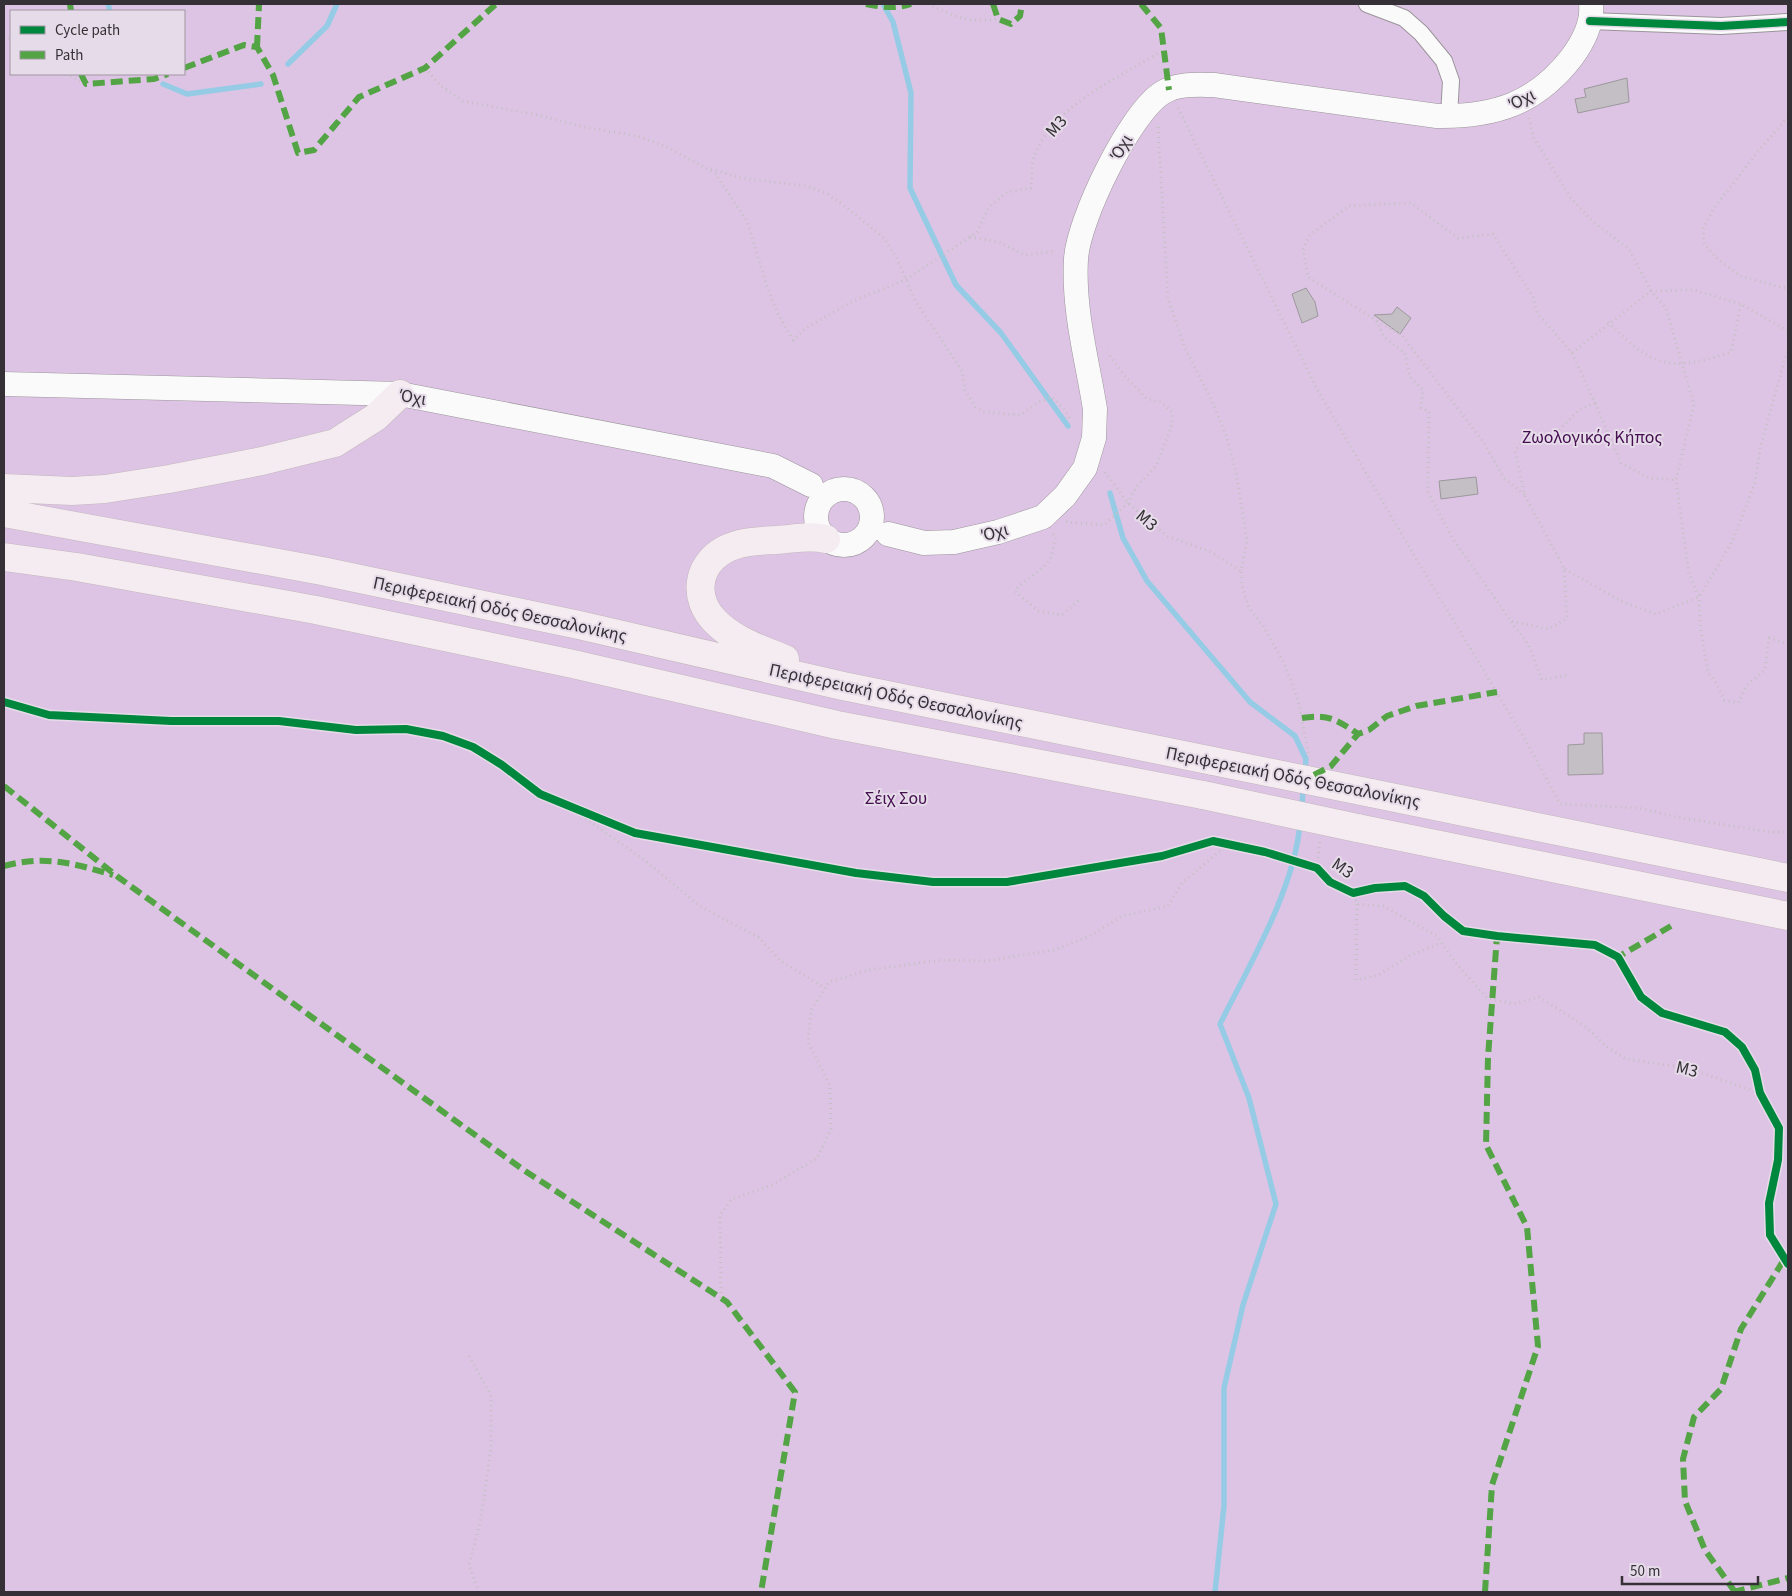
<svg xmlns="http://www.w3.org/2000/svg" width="1792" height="1596" font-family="'Source Sans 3',sans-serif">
<rect width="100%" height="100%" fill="#e5dfe6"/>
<path fill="#dec4e4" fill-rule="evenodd" d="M4,4H1788V1592H4ZM11,11H184V74H11Z"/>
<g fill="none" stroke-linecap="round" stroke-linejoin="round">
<path stroke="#96cbe5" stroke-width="5.5" d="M108,4L110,11
M883,4L893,22L911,93L910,188L956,285L1001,333L1068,426
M288,64L327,26L337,4
M163,84L187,94L261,84
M1110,493L1123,538L1147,581L1250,702L1295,736L1306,759L1305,772
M1302,809L1303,786
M1215,1592L1224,1506V1388L1243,1305L1276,1204L1249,1098L1220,1024C1249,966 1295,888 1300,823"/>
</g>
<path fill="#c3bfc4" stroke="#9c989d" d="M1627,78L1629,102L1578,113L1575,99L1586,97L1584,89Z
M1306,288L1315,302L1318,316L1302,323L1292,294Z
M1397,307L1411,318L1400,334L1374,315L1392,314Z
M1476,477L1478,494L1441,499L1439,481Z
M1584,733H1602L1603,774L1568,775V745L1584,744Z"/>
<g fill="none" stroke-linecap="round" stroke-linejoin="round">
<defs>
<path id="minor" d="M1367,4L1404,18L1421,33L1444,61L1451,81L1449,116
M1590,21L1721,26L1788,22"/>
<path id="secondary" d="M4,384L400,394L773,466L811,485
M816 517a28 28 0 1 1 56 0a28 28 0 1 1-56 0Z
M888,534L924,543L954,542L998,532L1043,517L1065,496L1085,468L1094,438L1095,409C1087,359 1073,310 1076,259C1078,220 1130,113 1162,93C1178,83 1197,85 1214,85L1437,116C1494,117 1536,104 1572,57C1583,42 1593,23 1591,4"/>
<path id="trunk" d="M4,488L72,491L105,489L169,479L262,461L335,443L376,417L400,394
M4,513L322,571L579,625L843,686L1213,761
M4,557L77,567L316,610L573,664L837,725L1203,795
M785,659C761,649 734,641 715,621C693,599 696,566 724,550C740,541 759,541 776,540C794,539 809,535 826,539
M1371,793L1788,878
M1357,828L1788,916"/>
</defs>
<use href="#minor" stroke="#9a959a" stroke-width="18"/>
<use href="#secondary" stroke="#9a959a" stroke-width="25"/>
<use href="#trunk" stroke="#c2b6be" stroke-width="29"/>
<path stroke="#c4c0c4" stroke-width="3" stroke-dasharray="1 4" stroke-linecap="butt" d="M256,4L258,8
M928,4C955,16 968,24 998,19
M4,35L11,40
M425,68L441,86L463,101L538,115L584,127L637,136L665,146L715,173L747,221L766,284L777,312L793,340L806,328L851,302L905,280L970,237L977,232L989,207L1007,192L1031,188C1032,178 1031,166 1034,157C1051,107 1121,76 1164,50
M66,74L86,84
M1178,108L1317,389L1408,545L1526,741L1560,804L1639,808L1677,817L1770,832H1788
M1788,117L1760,149L1713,209L1703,229L1704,244L1717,258L1740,276L1788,289
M1529,118L1534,138L1570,197L1592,221L1629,249L1651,291L1666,308L1694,405L1676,480L1689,574L1699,597L1700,623L1708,673L1715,681L1724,700L1738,703L1747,685L1765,670L1769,638L1788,644
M1158,127L1168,299L1185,348L1212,401L1226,435L1236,472L1247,541L1241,571L1242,586L1249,608L1263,626L1283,661L1298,700L1309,757
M711,169L741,178L807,186L826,193L842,204L884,238L897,259L915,300L962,371L965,390L975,407L983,412L1020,415L1039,402L1052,397L1065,410L1071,421
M970,237L999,242L1025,255L1056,251
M1377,321L1402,335L1484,443L1504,478L1525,495
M1608,322C1653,367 1670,373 1731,352L1741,304
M1572,353L1595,403L1580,409L1555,434L1528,435L1515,451L1525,496L1564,568L1567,618L1549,629L1511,621L1453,539L1428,492L1429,411L1421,408L1423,390L1410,377L1405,353L1384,337L1376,320L1308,277L1303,250L1310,235L1349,206L1411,203L1458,238L1493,234L1533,297L1537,313L1572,353L1651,291L1694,290L1741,304L1788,331
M1595,403L1621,463L1649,478L1676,480
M1105,472L1128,503L1167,536L1211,552L1241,571
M1066,522L1104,525L1128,503L1136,487L1156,466L1172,425V412L1161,402L1147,399L1125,376L1107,352
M1053,534L1056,538C1053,544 1053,552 1051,557C1045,570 1025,578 1015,591L1038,611L1062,615L1079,600
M1565,569L1625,603L1656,614L1699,597L1732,542L1755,483L1760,448L1788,348
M1511,622L1528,644L1542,680L1566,675
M4,702L49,715L171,721H279L356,730L406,729L443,736L473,747L502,765L540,794L635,833L856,873L933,882H1007L1162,856L1213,841L1265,852L1317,868L1330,882L1353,893L1357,904L1383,906L1437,936L1455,962L1487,998L1514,1004L1539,997L1586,1027L1607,1047L1626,1059L1688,1068L1760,1093
M573,810L643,859L701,907L758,937L781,961L825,988
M1317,868L1320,841
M1353,893C1384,886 1408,879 1432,905C1441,914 1451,924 1462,930C1471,935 1486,934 1497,936
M1357,904L1356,980L1378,975L1411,955L1441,943
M1618,957C1625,970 1632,988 1641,998C1653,1010 1667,1014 1682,1018C1732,1031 1747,1042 1760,1092
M721,1298L720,1215L732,1199L772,1185L817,1158L831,1129L830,1086L808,1042L811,1010L829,982L869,970L942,960L987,961L1054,950L1090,936L1122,916L1168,906L1182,883L1227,845
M469,1356L491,1395V1448L481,1518L469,1565L479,1592"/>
<use href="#minor" stroke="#fbfafb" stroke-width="16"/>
<use href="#secondary" stroke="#fbfafb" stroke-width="24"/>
<use href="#trunk" stroke="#f4ecf0" stroke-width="28"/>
<defs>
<path id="trunk-bridge" d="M1213,761L1371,793
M1203,795L1357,828"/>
</defs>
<use href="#trunk-bridge" stroke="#c2b6be" stroke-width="29" stroke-linecap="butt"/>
<use href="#trunk-bridge" stroke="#f4ecf0" stroke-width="28"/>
<path stroke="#53a444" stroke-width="6" stroke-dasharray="12 6" stroke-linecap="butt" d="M70,4L71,11
M866,4C881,7 896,9 911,4
M993,4L998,19L1011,24L1020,16L1022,4
M1141,4L1161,28L1169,90
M257,47L259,4
M184,68L244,45L257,47L273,75L298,153L314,150L359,97L425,68L496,4
M81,74L86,84L154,79L168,74
M1302,718C1328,714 1336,719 1358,734
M1314,775L1331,766L1358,734L1369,730L1387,716L1416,706L1497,692
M4,786L118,877L525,1171L727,1302L795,1392L761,1592
M4,866C45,855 73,863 113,875
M1614,955L1618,957L1671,926
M1485,1592L1492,1485L1538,1346L1527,1227L1486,1145L1488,1057L1497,936H1500
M1733,1592L1788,1578
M1735,1592L1705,1550L1685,1501L1683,1459L1694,1417L1721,1389L1741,1329L1785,1258"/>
<defs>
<path id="cycleway" d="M1590,21L1721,26L1788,22
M4,702L49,715L171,721H279L356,730L406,729L443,736L473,747L502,765L540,794L635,833L856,873L933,882H1007L1162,856L1213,841L1265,852L1317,868L1330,882L1353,893L1375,888L1405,886L1424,896L1444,916L1463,931L1497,936L1595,945L1618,957L1641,997L1662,1013L1725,1032L1742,1047L1755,1070L1760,1093L1779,1128L1778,1160L1769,1203L1770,1235L1788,1264"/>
</defs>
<use href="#cycleway" stroke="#e6dce9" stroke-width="11"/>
<use href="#cycleway" stroke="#00873e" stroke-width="8"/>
</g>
<g text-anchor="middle" stroke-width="4" stroke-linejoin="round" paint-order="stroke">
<g font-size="18" fill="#343035" stroke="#e6dce9">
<text transform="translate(1522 99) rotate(-27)" y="6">Όχι</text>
<text transform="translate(1056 126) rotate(-49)" y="6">Μ3</text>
<text transform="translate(1121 147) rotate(-59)" y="6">Όχι</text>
<text transform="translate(413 397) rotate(9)" y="6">Όχι</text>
<text transform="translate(1147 520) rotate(40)" y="6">Μ3</text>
<text transform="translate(995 532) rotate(-15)" y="6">Όχι</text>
<text transform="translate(500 609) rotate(12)" y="6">Περιφερειακή Οδός Θεσσαλονίκης</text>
<text transform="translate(896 696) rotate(12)" y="6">Περιφερειακή Οδός Θεσσαλονίκης</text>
<text transform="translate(1293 777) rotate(11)" y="6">Περιφερειακή Οδός Θεσσαλονίκης</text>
<text transform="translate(1343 868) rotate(35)" y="6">Μ3</text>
<text transform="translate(1687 1069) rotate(13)" y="6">Μ3</text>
</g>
<g font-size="18" fill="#450e51" stroke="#e6dce9">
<text x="1592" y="443">Ζωολογικός Κήπος</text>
<text x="896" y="804">Σέιχ Σου</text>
</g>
</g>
<rect width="1792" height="1596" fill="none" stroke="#343035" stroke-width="10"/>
<rect x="10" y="10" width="175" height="65" fill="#e6dce9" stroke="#9f97a1"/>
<rect x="20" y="26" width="25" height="8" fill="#00873e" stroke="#9f97a1"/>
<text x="55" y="35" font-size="15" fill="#343035">Cycle path</text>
<rect x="20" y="51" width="25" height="8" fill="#53a444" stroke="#9f97a1"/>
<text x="55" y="60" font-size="15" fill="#343035">Path</text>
<path d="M1622 1576v8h136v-8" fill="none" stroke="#343035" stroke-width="2.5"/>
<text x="1630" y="1576" font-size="15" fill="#343035" stroke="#e6dce9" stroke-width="4" paint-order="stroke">50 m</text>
</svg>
